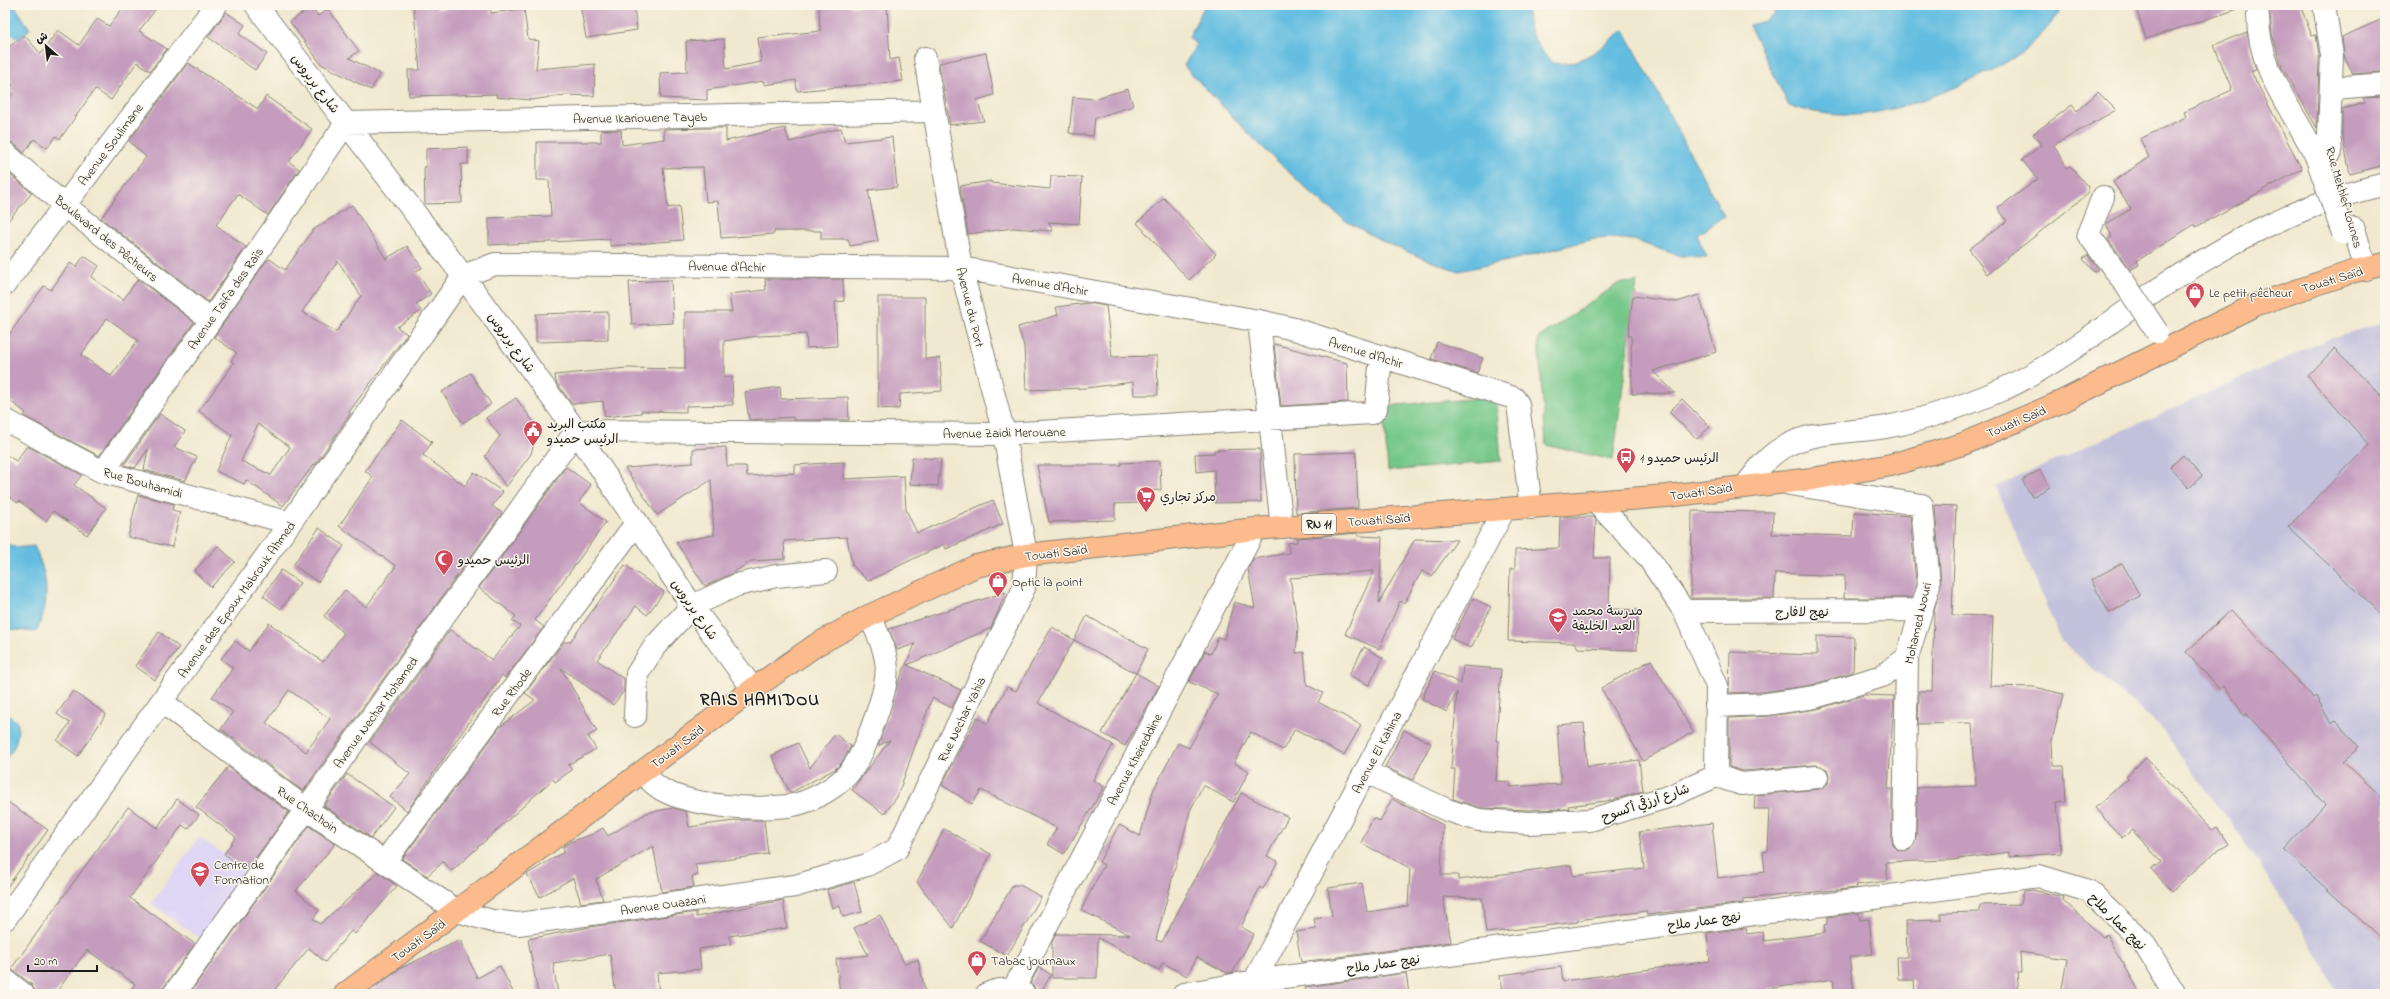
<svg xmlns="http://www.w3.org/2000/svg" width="2390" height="999" font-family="'Indie Flower','Playpen Sans Arabic',sans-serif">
<rect width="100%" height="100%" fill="#fbf7ec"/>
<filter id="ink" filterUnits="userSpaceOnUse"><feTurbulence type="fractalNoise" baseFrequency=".025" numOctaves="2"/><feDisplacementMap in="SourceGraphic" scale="8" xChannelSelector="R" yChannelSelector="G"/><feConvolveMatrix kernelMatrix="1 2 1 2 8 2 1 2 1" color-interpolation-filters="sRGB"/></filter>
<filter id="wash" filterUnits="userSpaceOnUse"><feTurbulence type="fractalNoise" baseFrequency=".012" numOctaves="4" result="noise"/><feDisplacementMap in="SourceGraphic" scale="16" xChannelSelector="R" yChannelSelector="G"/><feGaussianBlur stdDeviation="0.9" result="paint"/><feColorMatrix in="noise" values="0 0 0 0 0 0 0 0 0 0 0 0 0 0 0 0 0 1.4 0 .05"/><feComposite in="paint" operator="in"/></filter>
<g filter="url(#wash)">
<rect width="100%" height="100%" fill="#f1e9cf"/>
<path fill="#dfd5f5" d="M199,837L249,872L201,939L151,904Z"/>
<path fill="#c3c1db" d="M2385,322V994H2338L2314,949L2242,838L2159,726L2061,641L1996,487L2331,338Z"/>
<path fill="#75c789" stroke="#487252" d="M1637,282L1613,460L1546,445L1538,338L1619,283Z
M1496,397L1501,461L1388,471L1383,406Z"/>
<path fill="#63bde0" stroke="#406c7e" d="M5,5H14L30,29L19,39L5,30Z
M1205,5H1528C1524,29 1537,46 1552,63C1582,67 1601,47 1624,30L1724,216L1697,235L1707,257L1680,256L1633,240L1612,238L1594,239L1512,260L1458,271L1422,258L1384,242L1346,221L1313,195L1253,138L1184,66L1196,45L1189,37Z
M1776,5H2063C2055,21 2042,35 2028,47C1994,76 1901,113 1855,115C1832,116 1812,112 1789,106L1749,25L1765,21L1774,15Z
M5,541C12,550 24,547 34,546C48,576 51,602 36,632L8,629L5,631Z
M5,712L18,723C18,738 16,748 5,759Z"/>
<g id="blocks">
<path fill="#c49cbd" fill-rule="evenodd" d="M125,5H159L139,31L167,49L150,71L137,62L111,100L95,89L60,139L56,136L47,148L34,139L24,153L13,143L5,141V104L13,93L9,90L13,85L5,76V50L24,35L41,54L58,30L79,45L97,19L109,26Z
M413,5H436V9L490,5L491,13L524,9L528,39L539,41L536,69L595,64L594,96L565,95L531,100L496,97L497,94L409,96L408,70H420Z
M580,5H634L637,30L586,38Z
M819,5H850V7L887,5L890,60L899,58L903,81L797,91L796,80L764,85V81L707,90V100L661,98L660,73L687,72L686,41L724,39L726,69L761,62L758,38L820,31Z
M2135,5H2237L2238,9L2146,39Z
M2264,5H2300L2312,36L2316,35L2319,56L2317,128L2282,67L2272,34L2270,15Z
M311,7L318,16L328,9L359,51L349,58L380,74L371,90L321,64L290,22Z
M226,12L245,25L239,34L267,54L255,70L208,37Z
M2385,18V72L2353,74L2344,55L2342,37Z
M2247,32L2256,70L2251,72L2302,169L2196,227L2195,224L2137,261L2139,265L2130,270L2108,239L2112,237L2106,224L2131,209L2113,182L2149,157L2140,139L2186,117L2184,112L2232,90L2214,45Z
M986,53L994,95L977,100L984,121L950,125L939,63Z
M188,63L258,109L266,96L312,129L289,162L299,169L268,215L238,194L216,225L246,247L208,302L101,218L146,157L129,141Z
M1128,89L1133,106L1095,118L1093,136L1069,133L1073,97L1093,99Z
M2098,92L2116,110L2054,145L2066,168L2070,166L2088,187V194L1987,274L1969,249L2007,221L1998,208L2038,179L2022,160L2041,145L2033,134L2072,105L2077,111Z
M2385,97V165L2350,174L2342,134V109L2365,103L2363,98Z
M708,128H726V141L785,128L789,142L841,128L845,142L892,137L897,187L868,190L878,241L850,246L848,239H821V231H774V234L721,238L718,201L706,202L703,167L663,168L668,208L679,206L683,240L610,246V239L489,245V218L551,216L549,180H537V142H601V130H621L622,145L664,139V129Z
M468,147V164H461L462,203L425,204L424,167H426V149Z
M5,170L32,193L5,224Z
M1051,176L1082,177L1079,224L1048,222L1053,231L1013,228L968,234L960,186L991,181V183L1050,189Z
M1164,198L1216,254L1189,280L1137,223Z
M352,205L386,259L407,246L422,268L416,271L431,294L416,304L421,311L397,327L407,334L349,412L350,414L315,465L314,464L283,506L246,480L244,484L216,471L232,435L199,411L234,363L231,361L237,353L214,337L266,261L270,259L285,270L313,230ZM338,261L361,296L336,332L302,312ZM258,424L290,447L271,475L241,461Z
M2088,255L2098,269L2094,272L2083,259Z
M84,256L99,266L91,277L123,300L138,279L194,322L99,456L24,416L26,413L5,397V340L44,286L51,290L70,263L76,267ZM107,318L138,340L111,376L81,355Z
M765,279H843L844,301L835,302L837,346L807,348L806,334L758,336L724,341V377H732L733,405L686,406V412L641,411V413L605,417L603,401L572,404L556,382L555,375L627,368L685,369V312H732L729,294L766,290Z
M671,280L673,323L632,325L629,282Z
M1699,295L1716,352L1653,371L1675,393L1632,394L1631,336H1628L1633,296L1677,302Z
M878,297H925V359L940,358L942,391L900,394L899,409L878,408Z
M1088,303L1106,306L1112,357L1157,356L1158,395H1134L1133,382L1086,388L1026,390L1024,346L1018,327L1058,315L1056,307Z
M608,312V340L536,342V314Z
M1437,342L1483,358L1477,373L1431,359Z
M1274,344L1347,363L1348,402L1281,406Z
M2334,349L2385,399V617L2288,527L2369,445L2308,376Z
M470,373L491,404L463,423L442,392Z
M780,387L781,399L848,397L849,420H793V417L749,420L745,392Z
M516,398L538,428L531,454L506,487L485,456L500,436L486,418Z
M1682,399L1710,427L1697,439L1669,412Z
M160,414L185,431L174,447L197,457L185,481L144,470L148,449L135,468L124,465Z
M402,420L432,442L423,455L465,486L474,472L503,492L492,506L502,513L303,791L221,729L233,712L212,697L233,668L221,659L235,641L249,651L269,623L323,662L344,633L324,616L345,590L366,607L396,566L339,526L373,477L365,471ZM289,690L330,719L306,752L266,723Z
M27,446L82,475L74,485L106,508L87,535L53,511L46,521L19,501L18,503L5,494V454L16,461Z
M726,447L727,466H746L747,476L795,473V465L844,462V479L904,476L906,510L917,533L993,500L1003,524L946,549L944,544L868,581L852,565L847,537L784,541L785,559L751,561L733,573L705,586L676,542L714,535L711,480L657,515L625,468L693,463V449Z
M1260,449L1261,502L1215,503L1214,470L1196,472L1195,454L1214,453V450Z
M1356,452L1358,508L1296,513L1295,454Z
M2183,455L2202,476L2189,488L2170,467Z
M912,457L941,459L938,486L910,484Z
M1160,461L1161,490L1140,491V503L1115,504V520L1049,522L1037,465H1121V463Z
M566,467L591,485L579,502L606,522L535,620L544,627L505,678L502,675L407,811L390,797L410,774L370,742L450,630L492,660L520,626L512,621L516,616L479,588Z
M2040,470L2050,487L2032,497L2022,480Z
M138,495L174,504L172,510L180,512L172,547L128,537Z
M1935,505L1956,506L1952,615L1993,616L1990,686L2035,687L2063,694L2052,741L2053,766H2064L2066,801L2057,802L2061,853L2009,857V852L1952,860L1886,862L1888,881L1856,885L1857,888L1743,899V903L1647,915L1646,911L1578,920V922L1486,933L1482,898L1443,897L1451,942L1301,962L1296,932L1316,929L1314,919L1332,916L1328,888L1362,883L1367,912L1408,906L1410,868L1361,843L1373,818L1380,821L1392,799L1443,825L1441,875H1458V880L1571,865L1573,876L1644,868L1639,832L1712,823L1718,878L1765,872L1763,852L1768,851L1770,809H1754L1755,795L1819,789L1828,783L1829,775L1827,769L1816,765L1743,771L1729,767V718L1769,716L1817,709L1864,695L1894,696L1888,789H1892V839L1893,845L1898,850H1910L1916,839L1917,788L1976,786L1972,723L1918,724L1919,691H1932L1934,611L1941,584Z
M1692,511L1773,512L1772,534L1853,536L1854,512L1910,516L1916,584L1912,598H1844L1845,576L1775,573L1774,598H1691Z
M1560,517H1593L1596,520L1594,558H1610L1609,609L1638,610L1637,650L1578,648L1575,643L1508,641L1510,569H1515V550L1559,548Z
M319,528L344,546L318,582L293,565Z
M1358,533V536L1382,537L1379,603L1415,539L1457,540L1432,576L1422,571L1404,603L1400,601L1379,649L1345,634L1374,571L1290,578L1298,628L1296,653L1304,652L1307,685L1323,693L1318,702L1361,725L1344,755L1295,729L1283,750L1251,732L1234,763L1249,771L1233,802L1203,785L1190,811L1156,940L1162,942L1241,793L1288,817L1267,856L1278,861L1263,889L1260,887L1241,927L1254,934L1233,972L1227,973L1197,957L1187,976L1163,963L1159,970L1098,938L1097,978H1052V942L1056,934L1130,935L1081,910L1104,865L1099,862L1119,825L1140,836L1153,791L1178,743L1189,748L1218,694L1189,682L1205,651L1211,654L1218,637L1224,639L1234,602L1255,608L1248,569L1253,559L1289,553L1288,543L1297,542V538Z
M218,546L235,562L211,587L194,571Z
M2122,563L2140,596L2109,613L2091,580Z
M625,565L664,592L647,615L636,606L597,660L624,679V691L613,705L561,668L597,731L588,736L596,749L568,765L572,770L555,782L553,779L452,871L443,862L427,876L402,859L500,727L535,700L525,693L564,642H570Z
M281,570L300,583L281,609L263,596Z
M1006,592L991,628L907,665L961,690L952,708L932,698L897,797L884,814L852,790L890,740L878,746L898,683L915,644L897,650L889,629Z
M1473,598L1491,607L1471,648L1452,639Z
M2231,610L2313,698L2316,696L2331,724L2336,721L2359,748L2343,761L2385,800V942L2284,850L2325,805L2247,714L2244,716L2224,686L2220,690L2186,652Z
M1087,616L1148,649L1136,673L1074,640Z
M1052,627L1074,640L1038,703L1113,745L1093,780L1104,787L1064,854L1047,844L1057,828L981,790L972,804L942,785L977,717L987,724L1007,687L1016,691Z
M159,632L179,647L155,680L135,666Z
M1817,636L1854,637L1853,672L1812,685L1766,692L1729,693L1730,652L1817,655Z
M1364,647L1383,658L1369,685L1349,675Z
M1651,660L1693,732L1643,761L1601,688Z
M1463,666L1501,669L1496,741H1499L1496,781L1510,782L1509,787L1561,784L1557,725L1584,723L1587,767L1639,760L1643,791L1613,800L1568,806L1569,809L1529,810L1481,808L1453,799L1455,769H1451L1457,692L1447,712L1422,699L1435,671L1461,684Z
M1136,673L1159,686L1125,746L1102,733Z
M73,691L106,714L78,756L57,741L70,723L57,714Z
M1404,730L1431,743L1413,780L1385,767Z
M835,734L851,746L842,762L835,769L790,793L772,756L798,743L810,768Z
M2146,758L2212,830L2217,827L2228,844L2215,852L2172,891L2151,869L2161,861L2132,830L2122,838L2095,808L2128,778L2126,776Z
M228,767L289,812L247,870L224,854L236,837L196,807Z
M347,774L394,807L371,838L324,806Z
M177,799L199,815L188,829L182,825L130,898L195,944L164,987L162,994H128L135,984L87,950L55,994H38L35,991L31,984L11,969L128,807L157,828Z
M5,800L48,830L5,890Z
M673,808L686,812L689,827L741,820H764L768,854L695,864L698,875L692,876L694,887L662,892L653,846L596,879L603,900L581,903L573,878L540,897L527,874L564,852L563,847L570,842L593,834L603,828L608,836L647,813Z
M309,826L335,844L296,891L319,910L313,919L320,924L378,872L397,886L355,934L351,931L325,962L309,948L271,994H189Z
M944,829L991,854L953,928L917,882Z
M854,882L862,912L843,917L840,906L832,908L827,890Z
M1013,885H1020L1041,897L1007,956L980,941Z
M2032,890L2064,897L2063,900L2103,937L2106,934L2141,994H2061L2067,959L2020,952L2021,973H2017L2019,994H1915L1914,980H1898L1897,957H1907L1906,921L1941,920V913L1980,912V905L2021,904L2024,891Z
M783,900L787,928L729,936L731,944L699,949L701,969L657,973L659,994H616L610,954L553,963L558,994H538L528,939L590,927L696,912V917Z
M1859,913L1860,920L1869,919L1873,954L1849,957L1854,992L1835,994L1833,979L1767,989V994H1502L1500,975L1561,967L1563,981L1710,961L1707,933L1746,928L1747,934L1763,932L1764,941L1825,933L1824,925L1827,924V917Z
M880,915L904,963L918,960L926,994H840L836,959L868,955L854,928Z
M460,940L477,978L500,966L514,994H366L401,968Z
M1039,967L1051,975L1040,994H1036L1034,987L1030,984Z
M1406,973L1409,994H1306L1305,987Z"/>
</g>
</g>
<g filter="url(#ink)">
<use href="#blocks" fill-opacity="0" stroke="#868276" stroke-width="1"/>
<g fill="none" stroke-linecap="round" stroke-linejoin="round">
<defs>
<path id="minor" d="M256,5L463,276L576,431L692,606L753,689
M2324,5L2332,55L2329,135L2331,152
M2258,16C2258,70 2293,110 2316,156
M2333,88L2385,84
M5,153L64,205L211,320
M2103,197L2088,234L2124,282
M2354,229L2366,269
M5,284L216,5
M1259,321L1282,527
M5,420L103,472L290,523
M103,472L211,320L346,123L934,111
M1790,484L1922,505L1929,585L1907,658L1904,839
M1746,485C1757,471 1767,456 1784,447C1813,430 1853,433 1886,427C1925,420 1963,406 1999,391C2056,366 2106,324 2157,290C2233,240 2296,205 2385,184
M1684,611L1920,610
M162,702L306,809L457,911L492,921L518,924L795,886L867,865L897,849L1024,588L1026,555L1004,434L961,268L925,58
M1716,706L1767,704L1815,697L1882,676L1907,658
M635,716L637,674L655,646L692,606L737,585L776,576L826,571
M1366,772L1447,810L1479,820L1529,823L1590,820L1671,796L1716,776L1717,686L1684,611L1648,557L1596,502
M642,773C648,778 654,785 661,789C692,807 753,810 788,806C808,803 833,790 847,775C861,760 868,738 875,719C891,673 892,659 869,616
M1716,776L1742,784L1817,777
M385,861L637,522
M5,919L290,523L463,276L495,264L961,268L1259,321L1294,329L1514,398L1518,404L1531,508
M5,980L23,994
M1250,989L1504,510
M1013,990L1255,529
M174,994L576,431L1004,434L1372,413L1376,409L1381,356
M987,994C1000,988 1011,988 1024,994
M1184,994L1255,981L2039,876L2089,891L2143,942L2175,994"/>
<path id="major" d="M345,994L753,689L816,645L869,616L976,566L1026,555L1255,529L1667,496L1812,479L1891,465L1963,444L2063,401L2255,305L2355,271L2385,264"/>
</defs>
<use href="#minor" stroke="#868276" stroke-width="24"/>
<use href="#major" stroke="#868276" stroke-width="24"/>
<use href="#minor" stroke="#fff" stroke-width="22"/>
<use href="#major" stroke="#fbbb8c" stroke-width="22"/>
<defs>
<path id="minor-bridge" d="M2316,156L2343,233
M2124,282L2157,332"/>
</defs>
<use href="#minor-bridge" stroke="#868276" stroke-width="24" stroke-linecap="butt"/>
<use href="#minor-bridge" stroke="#fff" stroke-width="22"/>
</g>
</g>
<defs>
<symbol id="shop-pin" viewBox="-11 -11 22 30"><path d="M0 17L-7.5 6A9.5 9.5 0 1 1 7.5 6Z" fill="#d1495b" stroke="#fbf7ec"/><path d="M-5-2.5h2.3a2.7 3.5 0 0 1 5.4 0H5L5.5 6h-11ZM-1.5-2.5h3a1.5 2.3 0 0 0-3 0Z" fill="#fff"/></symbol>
<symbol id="civic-pin" viewBox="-11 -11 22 30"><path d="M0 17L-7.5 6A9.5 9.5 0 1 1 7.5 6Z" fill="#d1495b" stroke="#fbf7ec"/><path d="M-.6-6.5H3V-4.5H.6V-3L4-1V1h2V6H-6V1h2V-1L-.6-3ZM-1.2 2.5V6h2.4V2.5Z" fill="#fff"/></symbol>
<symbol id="bus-pin" viewBox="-11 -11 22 30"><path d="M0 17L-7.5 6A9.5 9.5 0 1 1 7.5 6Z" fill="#d1495b" stroke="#fbf7ec"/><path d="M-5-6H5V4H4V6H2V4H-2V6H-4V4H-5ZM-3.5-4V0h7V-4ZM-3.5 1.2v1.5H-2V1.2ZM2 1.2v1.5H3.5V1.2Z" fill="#fff"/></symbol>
<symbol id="supermarket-pin" viewBox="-11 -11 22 30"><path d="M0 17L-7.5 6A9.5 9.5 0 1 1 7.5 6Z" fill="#d1495b" stroke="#fbf7ec"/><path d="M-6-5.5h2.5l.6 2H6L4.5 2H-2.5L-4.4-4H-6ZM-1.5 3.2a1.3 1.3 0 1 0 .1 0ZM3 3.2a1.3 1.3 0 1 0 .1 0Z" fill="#fff"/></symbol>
<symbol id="mosque-pin" viewBox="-11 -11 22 30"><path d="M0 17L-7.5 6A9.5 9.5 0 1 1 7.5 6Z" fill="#d1495b" stroke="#fbf7ec"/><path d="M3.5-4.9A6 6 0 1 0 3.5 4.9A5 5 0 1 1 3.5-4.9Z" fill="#fff"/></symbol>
<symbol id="school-pin" viewBox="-11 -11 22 30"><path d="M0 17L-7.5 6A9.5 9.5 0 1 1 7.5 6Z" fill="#d1495b" stroke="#fbf7ec"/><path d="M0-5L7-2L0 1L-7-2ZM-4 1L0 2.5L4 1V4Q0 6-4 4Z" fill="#fff"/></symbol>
</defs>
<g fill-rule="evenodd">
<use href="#shop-pin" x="2184" y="281" width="22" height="30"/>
<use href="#civic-pin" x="522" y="419" width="22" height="30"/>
<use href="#bus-pin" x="1615" y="446" width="22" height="30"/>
<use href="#supermarket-pin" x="1135" y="485" width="22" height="30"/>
<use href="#mosque-pin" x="433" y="548" width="22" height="30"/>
<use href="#shop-pin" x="987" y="570" width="22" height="30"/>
<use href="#school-pin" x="1547" y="606" width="22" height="30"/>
<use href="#school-pin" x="189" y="860" width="22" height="30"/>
<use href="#shop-pin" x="966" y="949" width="22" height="30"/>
</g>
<g text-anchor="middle" stroke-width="3" stroke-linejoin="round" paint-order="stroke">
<rect fill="#fbf7ec" stroke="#5f5e5a" stroke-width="1" x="1302" y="514" width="34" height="20" rx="3"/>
<g font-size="12" font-weight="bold" fill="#1c1c1c">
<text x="1319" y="528">RN 11</text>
</g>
<g font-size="13" fill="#1c1c1c" stroke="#fbf7ec">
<text transform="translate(316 83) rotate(53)" y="5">شارع بربروس</text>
<text transform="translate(640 117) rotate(-1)" y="5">Avenue Ikariouene Tayeb</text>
<text transform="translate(110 144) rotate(-53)" y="5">Avenue Soulimane</text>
<text transform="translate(2345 197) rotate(74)" y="5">Rue Mekhlef Lounes</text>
<text transform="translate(107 238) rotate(39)" y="5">Boulevard des Pêcheurs</text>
<text transform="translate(727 266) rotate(1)" y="5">Avenue d'Achir</text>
<text transform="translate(2332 279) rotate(-17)" y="5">Touati Saïd</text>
<text transform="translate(1050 284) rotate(10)" y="5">Avenue d'Achir</text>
<text transform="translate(225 298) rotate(-55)" y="5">Avenue Taifa des Raïs</text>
<text transform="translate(971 307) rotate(76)" y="5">Avenue du Port</text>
<text transform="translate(512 342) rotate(54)" y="5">شارع بربروس</text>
<text transform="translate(1366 352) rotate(17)" y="5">Avenue d'Achir</text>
<text transform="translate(2016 421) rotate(-23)" y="5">Touati Saïd</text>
<text transform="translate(1004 432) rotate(-1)" y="5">Avenue Zaidi Merouane</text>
<text transform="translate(143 482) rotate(16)" y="5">Rue Bouhamidi</text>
<text transform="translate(1701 491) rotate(-8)" y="5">Touati Saïd</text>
<text transform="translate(1379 519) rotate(-4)" y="5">Touati Saïd</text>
<text transform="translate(1056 552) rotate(-7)" y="5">Touati Saïd</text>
<text transform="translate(236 599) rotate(-54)" y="5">Avenue des Epoux Mabrouk Ahmed</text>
<text transform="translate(695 609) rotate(55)" y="5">شارع بربروس</text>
<text x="1802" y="616">نهج لافارج</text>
<text transform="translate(1917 623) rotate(-77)" y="5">Mohamed Nouri</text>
<text transform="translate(511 692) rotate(-53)" y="5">Rue Rhode</text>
<text transform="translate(375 712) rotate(-54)" y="5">Avenue Nechar Mohamed</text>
<text transform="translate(961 719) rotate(-64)" y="5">Rue Nechar Yahia</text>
<text transform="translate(677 746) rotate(-37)" y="5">Touati Saïd</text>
<text transform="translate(1376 752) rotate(-62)" y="5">Avenue El Kahina</text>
<text transform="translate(1134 759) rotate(-62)" y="5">Avenue Kheireddine</text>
<text transform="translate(1645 802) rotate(-19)" y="5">شارع أرزقي أكسوح</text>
<text transform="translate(308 809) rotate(35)" y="5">Rue Chachoin</text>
<text transform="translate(663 904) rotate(-8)" y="5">Avenue Ouazani</text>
<text transform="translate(1704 920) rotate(-8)" y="5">نهج عمار ملاح</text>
<text transform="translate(2118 921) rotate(45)" y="5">نهج عمار ملاح</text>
<text transform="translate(418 940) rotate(-36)" y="5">Touati Saïd</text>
<text transform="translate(1383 963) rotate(-8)" y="5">نهج عمار ملاح</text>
</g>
<g font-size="13" fill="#1c1c1c" stroke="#fbf7ec" text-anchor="start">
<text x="2209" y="297">Le petit pêcheur</text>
<text x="547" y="428">مكتب البريد<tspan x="547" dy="15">الرئيس حميدو</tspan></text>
<text x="1640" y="462">الرئيس حميدو 1</text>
<text x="1160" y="501">مركز تجاري</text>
<text x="458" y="564">الرئيس حميدو</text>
<text x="1012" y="586">Optic la point</text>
<text x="1572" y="615">مدرسة محمد<tspan x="1572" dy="15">العيد الخليفة</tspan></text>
<text x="214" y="869">Centre de<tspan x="214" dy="15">Formation</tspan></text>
<text x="991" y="965">Tabac journaux</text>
</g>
<g font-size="17" font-weight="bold" letter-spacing="1" fill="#1c1c1c" stroke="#fbf7ec">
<text x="760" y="705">RAIS HAMIDOU</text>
</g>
</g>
<rect width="2390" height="999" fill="none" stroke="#fbf7ec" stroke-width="20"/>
<g transform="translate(46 46) rotate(332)" stroke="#fbf7ec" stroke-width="3" paint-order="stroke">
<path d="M0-3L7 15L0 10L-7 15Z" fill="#1c1c1c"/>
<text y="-6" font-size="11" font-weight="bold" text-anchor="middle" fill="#1c1c1c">ش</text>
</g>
<path d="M28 965v6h69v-6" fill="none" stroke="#1c1c1c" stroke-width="2"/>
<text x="34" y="965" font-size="12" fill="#1c1c1c" stroke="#fbf7ec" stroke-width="3" paint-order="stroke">20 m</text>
</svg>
